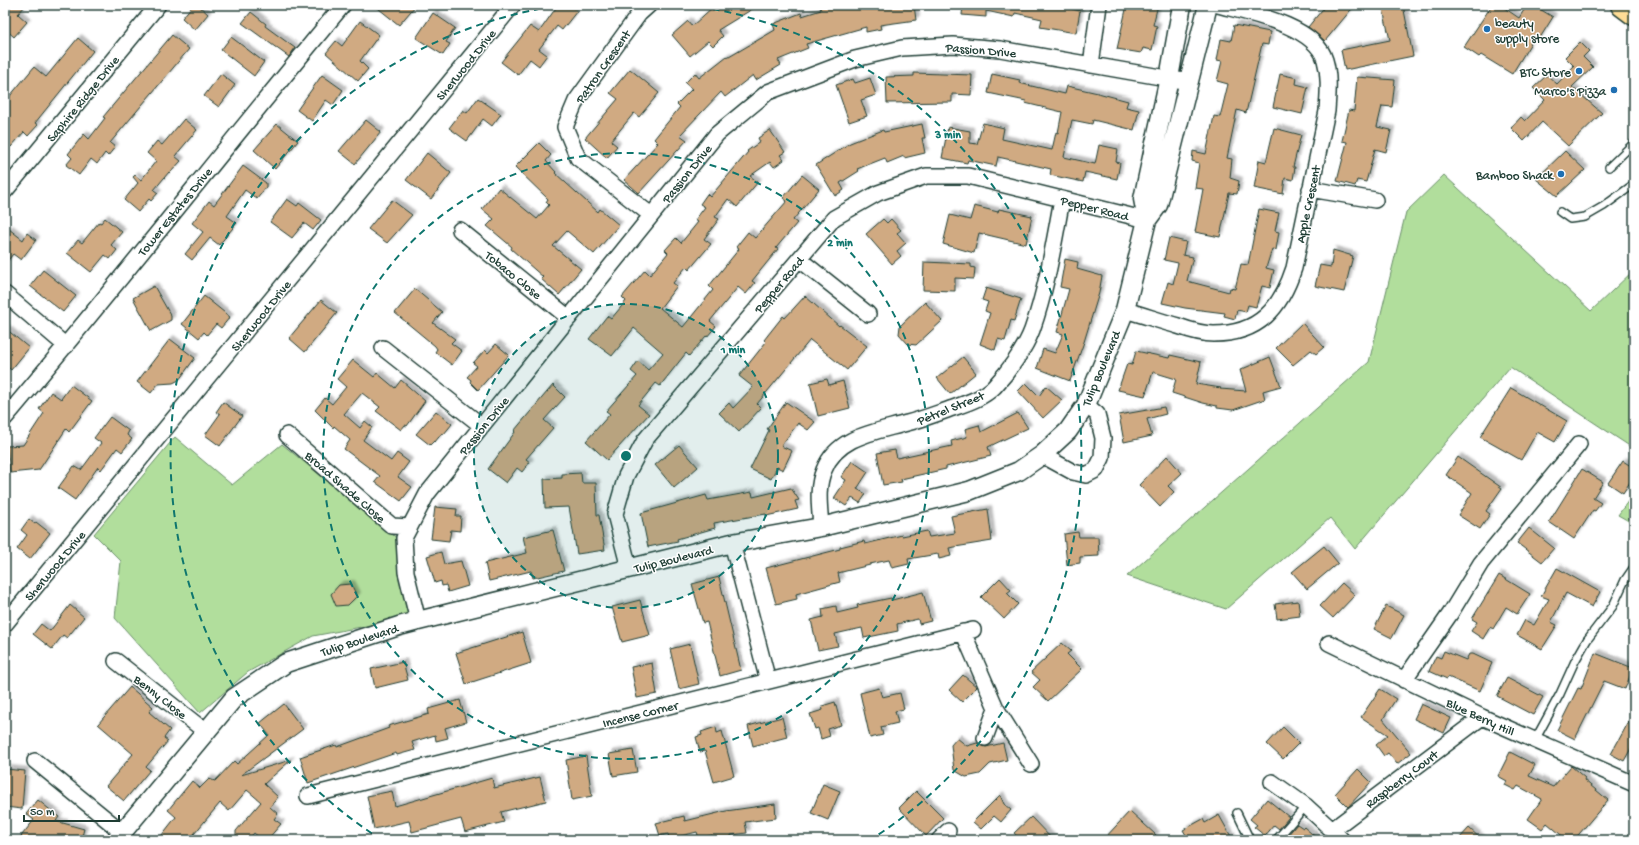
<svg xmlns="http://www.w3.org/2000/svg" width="1639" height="845" font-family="'Gochi Hand',sans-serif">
<defs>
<filter id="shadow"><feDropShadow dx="3.5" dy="-3.5" stdDeviation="1" flood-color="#0004"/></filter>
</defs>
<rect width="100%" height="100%" fill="#fff"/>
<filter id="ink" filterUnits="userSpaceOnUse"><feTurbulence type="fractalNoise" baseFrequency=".025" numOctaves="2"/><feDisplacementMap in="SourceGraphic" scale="8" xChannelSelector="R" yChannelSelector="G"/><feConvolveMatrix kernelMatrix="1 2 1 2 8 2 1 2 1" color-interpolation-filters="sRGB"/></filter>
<g filter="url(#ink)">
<path fill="#b1de9c" stroke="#688e68" d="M1444,175L1591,311L1634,270V449L1510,367L1355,549L1330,518L1226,609L1127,576L1369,362L1406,212Z
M175,437L232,485L282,444L398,539L409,618L313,636L248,672L200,713L115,618L121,561L94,534Z
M1634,493V524L1618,515Z"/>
<path fill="#d0aa82" stroke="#1f3d34" filter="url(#shadow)" d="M5,5H26L18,14L27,22L14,37L5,29Z
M193,5H198L208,14L195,30L182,18Z
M374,5H416L399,25Z
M558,5H572L577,11L562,30L557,26L539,49L547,55L539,66L530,59L518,75L501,62L530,26L539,32Z
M715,5H759L718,30L723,36L713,46L708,41L690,56L672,35L688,21L692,26Z
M819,5H914L916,20L880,25L881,29L866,32V27L806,44L808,48L778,60L781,65L756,80L753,75L725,97L721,92L680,135L687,140L639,193L624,180L658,143L654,139L680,107L677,104L692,89L685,83L695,73L699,78L727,56L729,57L775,30L773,24L801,13L802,16L821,10Z
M963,5H1072V9L1080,11L1076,33L1040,27L1042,19L1015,13L1014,17L986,11V17L962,15Z
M1127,5H1158L1153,25L1157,26L1152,50L1143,48L1141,53L1117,49Z
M1326,5H1355L1325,41L1308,27Z
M1382,5H1403L1413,56L1345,70L1341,50L1390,40Z
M1492,5H1500L1519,18L1527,5H1533L1553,17L1538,41L1534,38L1512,74L1481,55L1479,57L1464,47Z
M251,12L266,24L265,26L295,48L289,57L242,23Z
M433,13L455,28L446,42L450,44L443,55L416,38Z
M360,21L379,35L360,61L368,69L358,81L326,53L336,41L342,46Z
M1234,25L1270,32L1268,45L1262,44L1246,113L1237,110L1227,158L1232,159L1230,178L1239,181L1237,194L1229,193L1220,237L1195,232L1203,189L1195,188L1199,163L1192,161L1193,151L1206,154L1214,116L1220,117L1228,84L1217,81L1222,61L1217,60L1221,39L1231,41Z
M172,35L189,49L110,143L115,147L108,156L105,153L97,164L91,159L79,175L66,165L72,158L68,154L84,134L89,139L105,118L103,117Z
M231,37L264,62L254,76L221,50Z
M78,38L93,51L35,123L38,125L28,136L24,132L11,147L5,142V102L34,67L46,77Z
M1580,42L1589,51L1583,57L1593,67L1572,87L1602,113L1568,146L1542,122L1524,141L1511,128L1521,117L1525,121L1545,100L1533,88L1547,75L1557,84L1574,66L1565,57Z
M630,69L659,93L639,117L634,113L611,141L617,146L607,158L585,138L618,99L610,93Z
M914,73L972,75L971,95L952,94V102L887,103L886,77L914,76Z
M221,74L235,85L219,107L204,96Z
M992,74L1020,80L1019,83L1065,94L1067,86L1098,93L1128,101L1126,107L1139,110L1134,130L1093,120L1092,124L1072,120L1064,157L1095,164L1099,145L1118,149L1116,162L1120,163L1117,179L1085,172L1083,182L1050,175L1051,169L998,157L996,166L968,160L967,163L942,158L948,127L970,131V143L977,144L983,123L1004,128L1002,139L1052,150L1056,132L1058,133L1062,112L1025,103L1026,101L988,93Z
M1280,74L1297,78L1296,84L1308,87L1302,114L1273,107Z
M322,75L343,90L333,105L326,100L312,121L297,110Z
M1357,77L1395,80L1392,107L1382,106L1377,127L1391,130L1386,152L1375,149L1366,182L1357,180L1355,186L1337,181L1347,142L1342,141L1349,110L1354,111Z
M870,78L876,95L861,100L867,116L849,122L836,85L853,79L855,83Z
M478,98L501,114L492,126L483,119L467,141L449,128L463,110L467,113Z
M184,119L197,130L175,156L181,161L170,173L169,172L154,190L158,193L151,201L149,199L138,212L124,200L138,183L133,177L135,175L141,180L156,161L147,153L157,141L162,145Z
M366,120L381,132L355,164L339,151Z
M277,124L298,141L275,169L254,150Z
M922,124L925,138H922L925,153L904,158V156L887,163L885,158L857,169L859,171L840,183L844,190L835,196L816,165L850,143L883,130L884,132Z
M1274,128L1301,135L1293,167H1295L1293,180L1285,178L1283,194L1254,188L1259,160L1266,162Z
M770,130L785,152L780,155L784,160L774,167L770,162L750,176L758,182L737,207L728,199L715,217L719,219L704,239L711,244L689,270L686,267L673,283L677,286L660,308L683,327L713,290L709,286L739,249L736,247L748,232L755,238L787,201L783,198L802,175L819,189L793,220L797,223L776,248L778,249L752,281L755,283L746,294L738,287L710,321L716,326L707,337L706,336L689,356L686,353L660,386L656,383L638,405L649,414L607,460L586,441L610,414L606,411L637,376L631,371L638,361L648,370L663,353L634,328L612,356L589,339L607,316L611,319L626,301L622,297L645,270L650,275L668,253L665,250L676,238L681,243L698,222L695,220L705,207L700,204L707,194L710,197L748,152L747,151L760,142L758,138Z
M539,143L551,155L546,161L556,172L555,173L598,212L600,209L619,225L594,254L567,231L553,246L581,269L559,295L541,279L543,277L511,249L512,247L487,226L494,219L482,209L499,188L537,219L549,205L546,202L548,199L515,167Z
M1565,151L1585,170L1557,196L1536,179Z
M427,153L451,173L431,199L406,180Z
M243,166L266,183V187L257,199L245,190L227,216L237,223L219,245L210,238L192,260L185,254L203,232L192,223L209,201L214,205Z
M287,199L297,206L299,203L321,220L313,230L304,223L292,238L270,222Z
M392,200L412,215L387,243L368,229Z
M974,206L998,212L999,209L1032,216L1026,244L979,233L974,253L943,244L950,215L970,220Z
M1259,209L1279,213L1275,231L1279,232L1276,250L1272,249L1266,268L1274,270L1270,288L1262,286L1256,307L1248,305L1246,312L1237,310L1235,319L1224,316L1225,313L1185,308L1162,303L1168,282L1173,284L1178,263L1164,260L1169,238L1186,242L1183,255L1193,257L1187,281L1229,292L1230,288L1235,289L1241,264L1248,265Z
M105,218L122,232L111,245L117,250L110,259L105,255L91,272L67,253L78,240L82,243L99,222L101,223Z
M883,219L887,223L891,219L901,230L897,233L906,243L897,251L901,256L892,264L866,234Z
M9,229L23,240L27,233L36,240L21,260L13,254L5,264V235Z
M1333,250L1353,256L1344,292L1315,286L1320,265L1331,267Z
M1065,259L1078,262L1077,269L1102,276L1099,293L1084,342L1070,381L1037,368L1043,349L1055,353L1063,334L1057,332L1069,289L1060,287Z
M924,262L971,264V267L975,268L974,279L955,278V291L923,290Z
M43,270L76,296L63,312L30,286Z
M154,286L171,316V320L151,331L133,298Z
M986,288L1021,299L1014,321L1011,320L1005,341L998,339L995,350L980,344L990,313L985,311L988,302L982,300Z
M415,289L442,312L433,323L455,339L451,343L462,351L452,365L435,352L437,349L435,346L395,313Z
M204,296L230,317L221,328L216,324L207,335L204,332L199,338L182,324Z
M805,296L839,326L840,325L867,346L847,370L810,340L757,404L761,408L739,432L719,413L729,403L733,408L753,387L739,376L766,342L764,340L783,316L785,318Z
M321,300L337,313L305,352L289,338Z
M925,302L942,321L916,345L908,344L899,334L900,326Z
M1302,323L1324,347L1316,354L1311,350L1293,365L1276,348Z
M5,328L29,348L11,370L5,365Z
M170,339L195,358L179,380L173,383L158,384L151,393L137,382Z
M496,344L509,355L478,390L470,382L471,380L467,377L477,366L473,363L485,350L488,353Z
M1136,351L1169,358L1170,355L1201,362L1196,384L1221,388L1220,389L1246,391L1240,370L1270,357L1281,386L1263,391L1265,399L1233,410L1217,408V406L1203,403L1172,393L1176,379L1153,372L1145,396L1118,390L1127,364L1132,365Z
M963,357L976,373L950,394L937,378Z
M353,360L374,377L377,373L395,388L401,380L425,401L407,426L405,425L401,430L376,411L380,407L362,393L344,414L360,428L365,421L372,427L363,440L391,461L397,453L409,462L398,477L412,487L401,501L375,482L380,476L344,449L350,440L334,426L333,428L315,410L325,398L332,404L346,387L337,379Z
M827,379L829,385L843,381L850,408L818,416L810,383Z
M1026,383L1039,396L1046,386L1062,400L1043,418L1018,391Z
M71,385L92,401L69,432L66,429L39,470L10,473L7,446L23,445L44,413L39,409L51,392L61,399Z
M553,385L565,397L544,420L553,428L526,459L530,462L522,472L517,468L506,483L488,469L515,432L514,431Z
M1511,388L1567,421L1555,442L1537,432L1521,460L1480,437Z
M223,402L242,416L220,446L205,435L220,414L216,412Z
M786,402L815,422L808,430L798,423L781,446L792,451L783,470L777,467L771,479L750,469L769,430L767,429Z
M1164,407L1166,414L1147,419L1152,436L1124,442L1119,415Z
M436,411L452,424L444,434L442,433L435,442L434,441L430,445L416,434Z
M1018,413L1028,428L988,447L991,456L946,467V469L901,479L902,482L883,485L877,453L895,450L897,458L952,446L951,441L967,437L965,429L979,425L981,432Z
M110,417L129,431L127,435L132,439L122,452L117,448L101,470L98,467L75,500L58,488L74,466L81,470L101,443L94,438Z
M679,445L698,467L674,488L655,465Z
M1167,456L1182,473L1168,486L1174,492L1160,507L1139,485Z
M1458,457L1502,488L1486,511L1490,514L1480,529L1458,515L1472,493L1446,475Z
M852,461L868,472L857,489L866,494L860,503L852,498L846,506L834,498L846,480L841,477Z
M1623,461L1634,468V476L1623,493L1608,483Z
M1582,469L1603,482L1593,498L1601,503L1595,511L1593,510L1574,539L1549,522Z
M581,473L582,483H596L597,515H599L605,550L577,554L569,507L545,508L544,479L562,478V474Z
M791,488L799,500L795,501L798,509L766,516V514L714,523L715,528L677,539L678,541L648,547L641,513L706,495L708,500L752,492L753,497Z
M435,507L457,509L456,516H461L460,531L451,530L449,541L431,539Z
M988,509L992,541L949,548L951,556L939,559L938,554L908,559L909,564L892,568L889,560L870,564V565L838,573L840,582L796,594L797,599L776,604L766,568L840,549V547L864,541L865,544L902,535V536L927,531L929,537L955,533L951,516Z
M29,519L35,524L36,522L50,533L30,559L17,549L27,535L21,530Z
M1529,528L1554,548L1542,562L1517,543Z
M553,530L564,571L533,578L531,571L489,581L485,563L527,553L523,537Z
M1078,532L1079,537H1098L1099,556L1080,557V563L1067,565L1064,534Z
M1324,546L1338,563L1307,589L1292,572Z
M441,552L444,564L461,561L468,586L448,592L446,585L442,586L441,581L435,583L427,556Z
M1557,568L1600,592L1592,607L1566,593L1551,622L1557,625L1542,649L1517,635L1525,620L1534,625L1549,599L1541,596Z
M1499,575L1530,594L1517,614L1506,607L1493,629L1490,627L1483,639L1471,631L1477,622L1472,619Z
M719,577L741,670L720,676L707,622L703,623L692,584Z
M1000,578L1011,590L1007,593L1018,604L1004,619L981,597Z
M1342,583L1355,595L1333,618L1320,606Z
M351,584L357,596L348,605L336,606L331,594L339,585Z
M923,592L931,621L919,624L918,619L897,624L898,631L864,638L862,628L835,634L838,646L818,650L811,620L823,617L822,609L836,606L837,613L858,608L857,605L891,598L892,600Z
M640,600L650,635L622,642L612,607Z
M1298,601L1300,616L1277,619L1275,604Z
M70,605L84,617L67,638L63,635L52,649L33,634L41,624L50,631Z
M1386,606L1404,615L1392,638L1374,629Z
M522,632L531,663L466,684L456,653Z
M1062,643L1071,651L1067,654L1082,669L1048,701L1033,687L1040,680L1031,672Z
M690,644L699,684L679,689L670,649Z
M1444,651L1466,660L1469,654H1473L1492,663L1480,691L1448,677L1447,679L1429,671L1436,656L1441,658Z
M1595,653L1633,668L1625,689L1604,681L1575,739L1557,730L1578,688L1581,689Z
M403,662L408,680L375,688L371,669Z
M652,663L657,694L637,698L631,667Z
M963,675L977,687L962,702L949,690Z
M1507,678L1543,697L1533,715L1497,696Z
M130,687L153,707L149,712L170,730L164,738L168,741L146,767L150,770L124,801L106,786L133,754L98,724Z
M879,688L882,697L900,693L904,709L895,711L898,723L881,727L883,735L870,738L860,693Z
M1380,689L1396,699L1383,719L1411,753L1397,764L1388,753L1384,756L1376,745L1388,735L1361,717Z
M460,700L466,722L445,728L448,738L436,741L435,735L412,742L415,750L397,755L396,753L308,783L300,757L336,745L337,747L389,728L388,726L429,714L428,709Z
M835,702L841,725L828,729L830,736L821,739L818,728L815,729L810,714L823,710L822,706Z
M284,704L303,729L241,775L291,760L264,784L278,797L270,807L278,814L274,819L281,824L267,840H262L254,833L248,840H242L236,835V831L261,802L247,790L229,811L220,803L189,840H158L176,817L168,810L192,781L200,788L209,779L215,781L234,761L237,764L269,735L260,723Z
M1421,704L1451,718L1444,733L1414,719Z
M1634,712V743L1624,761L1611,754Z
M782,717L787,737L753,746L748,726Z
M716,727L717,733L722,731L734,776L714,782L705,751L700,752L696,737L702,735L701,732Z
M1283,727L1299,743L1283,759L1267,744Z
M957,738L967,746L977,743L982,746L986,747L1003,743L1007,760L990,764L980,774L966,777L954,770L951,745Z
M633,750L637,772L613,776L609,754Z
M1510,752L1535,765L1529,776L1553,787L1571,766L1585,778L1584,780L1608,800L1574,840H1567L1547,823L1542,829L1528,819L1542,799L1518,786L1515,790L1505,785L1507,781L1498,776Z
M586,756L592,796L572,800L566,760Z
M6,769L25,771L22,809L5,807Z
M1358,769L1371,782L1348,807L1335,794Z
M540,777L546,801L501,812L504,822L465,832L461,819L412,832L409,821L374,829L367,796L392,791L395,806L492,778L494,788Z
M823,784L840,791L828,820L811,813Z
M916,791L943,818L926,836L899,808Z
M1000,795L1004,804L1011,810L1001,822L994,816L981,829L973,822Z
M1267,799L1289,817L1279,829L1274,825L1265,836L1254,827L1257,825L1250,819Z
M38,800L59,817L56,821L84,829L81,840H18L34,820L26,814Z
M775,804L776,818L745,822L747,833L731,835L732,840H713L712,835L699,839L697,832L669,839L668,834L660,836L656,823L684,816L685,821L726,811Z
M1130,811L1156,835L1151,840H1103Z
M1219,815L1233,840H1189L1183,830L1203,819L1205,823Z
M1031,817L1053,840H1020L1014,833Z
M1297,824L1303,828L1304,827L1319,840H1292L1287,836Z
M1469,828L1482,840H1458Z"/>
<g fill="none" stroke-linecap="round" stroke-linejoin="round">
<defs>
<path id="service" d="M1609,167L1634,143
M1560,212L1570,219L1585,217L1604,206L1634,184
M1535,740L1560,694L1575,661L1587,640L1613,606L1625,580L1634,567
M1237,813L1250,840
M1276,840L1306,806"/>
<path id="minor" d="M649,5L639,14L576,101L565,127L578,158L651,215
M1091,65L1099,5
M1310,189L1375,200
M5,191L158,5
M460,230L569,318
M799,259L868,314
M5,294L66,346
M1125,310C1143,315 1160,321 1178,326C1189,330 1202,334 1214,334C1259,334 1281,308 1294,268L1327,111C1328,94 1330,77 1325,60C1315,25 1248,13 1218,5
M383,348L482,426
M5,418C120,282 229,142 343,5
M287,435L392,526L410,527
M1042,455L1073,472L1086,475L1096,470L1102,458L1103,438L1097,414L1086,405
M821,527C820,509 816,488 824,470C837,436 876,432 907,423C923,419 938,413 953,408C967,403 983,398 994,387C1008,372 1025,349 1032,330C1047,288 1054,242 1062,199
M732,543L768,681
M629,568L615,514L626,476L645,440L834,218L878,193L926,176H968L1147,220
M418,621L406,572L404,538L427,494L717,134L768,92L855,59L902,48L953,45L1000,49L1189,82
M5,624L513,5
M963,632L996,708L1031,764
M1329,643L1482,717L1634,784
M116,661L206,732
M1404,680L1450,614L1481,563L1579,444
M985,738L996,708
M35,761L122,832
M1272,782L1306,806L1332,830
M308,796L973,630
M939,840L948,831
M1342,840L1332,830L1482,717"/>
<path id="tertiary" d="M1147,220L1143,199L1169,78L1182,5
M116,840L234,698L286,663L399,626L418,621L732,543L821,527L969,491L1019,471L1042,455L1068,431L1086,405L1125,310L1147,220L1158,205L1208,5"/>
<path id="trunk" d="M1622,5L1634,14"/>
</defs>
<use href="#service" stroke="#1f3d34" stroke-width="10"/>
<use href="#minor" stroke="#1f3d34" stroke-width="18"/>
<use href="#tertiary" stroke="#1f3d34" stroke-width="21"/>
<use href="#trunk" stroke="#1f3d34" stroke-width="25"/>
<use href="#service" stroke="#fff" stroke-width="7"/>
<use href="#minor" stroke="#fff" stroke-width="15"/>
<use href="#tertiary" stroke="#fff" stroke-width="18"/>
<use href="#trunk" stroke="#ffdd96" stroke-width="22"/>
</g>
</g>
<circle cx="626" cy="456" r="152" fill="#0f766e" fill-opacity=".12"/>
<g fill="none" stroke="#0f766e" stroke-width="2" stroke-dasharray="7 5">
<circle cx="626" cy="456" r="152"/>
<circle cx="626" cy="456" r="303"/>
<path d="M382 840A455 455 0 0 1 563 5M689 5A455 455 0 0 1 870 840"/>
</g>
<g fill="#1f6fb2" stroke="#fff" stroke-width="1.5">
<circle cx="1487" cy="29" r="4"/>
<circle cx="1579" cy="71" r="4"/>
<circle cx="1614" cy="90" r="4"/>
<circle cx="1561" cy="174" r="4"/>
</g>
<g text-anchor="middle" stroke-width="3" stroke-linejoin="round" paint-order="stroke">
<g font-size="13" fill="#1f3d34" stroke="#fff" text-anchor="end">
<text x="1495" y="27" text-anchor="start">beauty<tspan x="1495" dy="15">supply store</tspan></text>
<text x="1571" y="76">BTC Store</text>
<text x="1606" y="95">Marco's Pizza</text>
<text x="1553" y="179">Bamboo Shack</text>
</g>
<g font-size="13" fill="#1f3d34" stroke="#fff">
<text transform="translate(981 49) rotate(5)" y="5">Passion Drive</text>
<text transform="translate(465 64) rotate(-51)" y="5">Sherwood Drive</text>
<text transform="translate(602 66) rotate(-55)" y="5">Patron Crescent</text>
<text transform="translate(82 98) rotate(-51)" y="5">Saphire Ridge Drive</text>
<text transform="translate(686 173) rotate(-51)" y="5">Passion Drive</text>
<text transform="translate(1307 204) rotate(-78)" y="5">Apple Crescent</text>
<text transform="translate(1095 207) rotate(14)" y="5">Pepper Road</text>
<text transform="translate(174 211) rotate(-51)" y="5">Tower Estates Drive</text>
<text transform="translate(514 274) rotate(39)" y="5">Tobaco Close</text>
<text transform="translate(778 284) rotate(-50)" y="5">Pepper Road</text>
<text transform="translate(260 315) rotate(-51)" y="5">Sherwood Drive</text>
<text transform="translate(1100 368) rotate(-67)" y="5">Tulip Boulevard</text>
<text transform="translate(950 407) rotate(-22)" y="5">Petrel Street</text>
<text transform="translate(483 425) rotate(-51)" y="5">Passion Drive</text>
<text transform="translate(346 486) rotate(41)" y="5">Broad Shade Close</text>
<text transform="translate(673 558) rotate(-14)" y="5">Tulip Boulevard</text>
<text transform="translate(54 565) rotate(-50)" y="5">Sherwood Drive</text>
<text transform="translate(359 639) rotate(-18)" y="5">Tulip Boulevard</text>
<text transform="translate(161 696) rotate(38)" y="5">Benny Close</text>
<text transform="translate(640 713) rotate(-14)" y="5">Incense Corner</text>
<text transform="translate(1481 716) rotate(25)" y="5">Blue Berry Hill</text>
<text transform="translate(1401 778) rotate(-37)" y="5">Raspberry Court</text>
</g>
</g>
<circle cx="626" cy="456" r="6" fill="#0f766e" stroke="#fff" stroke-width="2"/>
<g font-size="12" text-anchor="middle" font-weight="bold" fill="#0f766e" stroke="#fff" stroke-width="3" stroke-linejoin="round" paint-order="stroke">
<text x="948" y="138">3 min</text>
<text x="840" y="246">2 min</text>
<text x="733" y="353">1 min</text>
</g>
<rect width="1639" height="845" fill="none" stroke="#fff" stroke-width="20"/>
<rect x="10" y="10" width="1619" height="825" fill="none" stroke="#1f3d34" stroke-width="1.5" filter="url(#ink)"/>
<path d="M24 815v6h95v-6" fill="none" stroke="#1f3d34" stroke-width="2"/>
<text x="30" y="815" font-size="12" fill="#1f3d34" stroke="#ffffff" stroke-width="3" paint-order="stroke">50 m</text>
</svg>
